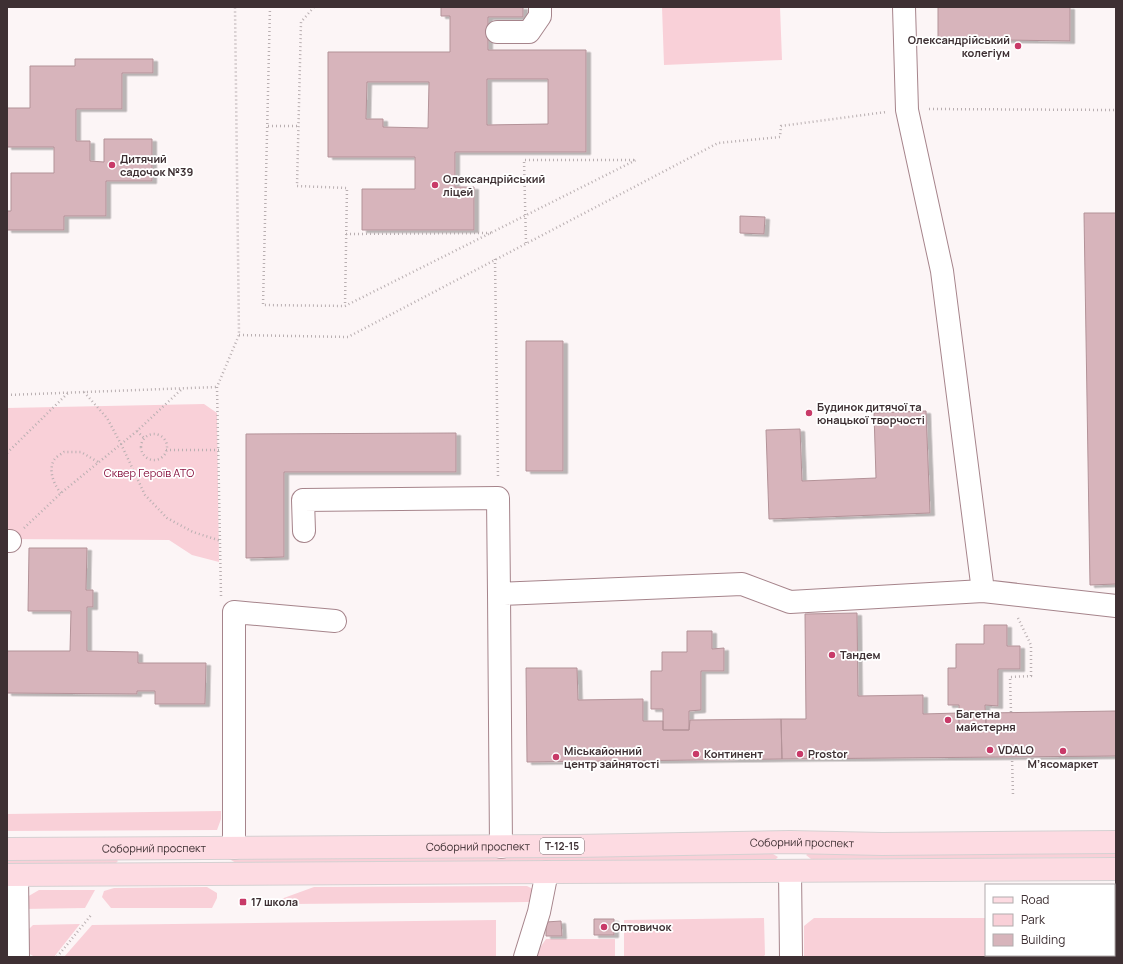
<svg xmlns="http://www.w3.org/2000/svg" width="1123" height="964" font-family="Manrope,sans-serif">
<defs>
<filter id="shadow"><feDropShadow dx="4.5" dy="2.5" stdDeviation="0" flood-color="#0004"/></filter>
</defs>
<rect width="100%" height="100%" fill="#fcf5f6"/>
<path fill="#f9d0d8" d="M662,7H780L782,60L664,65Z
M204,404L217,413L219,562L192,555L169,540L7,539V408Z
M221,811V819L217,830L7,831V814Z
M1116,850V857L811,859L806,855L811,851Z
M773,854L778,857L773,862L236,863L231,860L235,855Z
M7,857H114L118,861L114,865H7Z
M527,886L535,890L537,897L529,902L289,904L281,899L314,887Z
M207,887L217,893V898L212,908H111L102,897L104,891L114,888Z
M39,890H95L85,908L22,909L27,897Z
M1114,917H1116V957H804V926L814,918H986V955H1114Z
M764,918L765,955L763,957H624V920Z
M496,920V957H64L92,925Z
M80,924L54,957H35L26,952L25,933L33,925Z
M546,939H615V957H536L537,952Z"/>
<path fill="#d7b4bb" stroke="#b39298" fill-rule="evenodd" filter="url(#shadow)" d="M441,7H523V17H488V50H586V152H455V187H474V230H362V189H415V157H328V52H450V16H441ZM487,79H548V124L487,125ZM367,82H429L428,128L383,127V119H366Z
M938,7H1070V41L938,39Z
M75,59H153V73H122V109H76V141H90V161L104,162V139H152V181H106V216H64V230H7V211H11V173H54V147H7V108H30V66H75Z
M1084,213H1116V584L1090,585Z
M740,216L765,217L764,234L740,233Z
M526,341H563V471H526Z
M926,411L930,513L769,519L766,430L800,429L802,481L876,478L874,413Z
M456,433V472H284V557L246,558V434Z
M29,548H87L86,590H93V607H87V651L138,652V663H206L205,704H155V691H137V694L7,693V651H70L71,611H28Z
M857,613L858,696L923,695V714L959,713V727H986V713L1116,711V756L782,759L781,719H806L805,614Z
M984,625H1007V646H1020V669H998V706L985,705L986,727H959V705H948V668H956V644H984Z
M687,631H712V649L724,648V671H701V710L689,711V730H663V709H651V671H662V652H687Z
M526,668H577L578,700L643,699V721H663V730H689L690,720L781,719L782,759L527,762Z
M594,919H614V935H594Z
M561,921L562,936H546V922Z"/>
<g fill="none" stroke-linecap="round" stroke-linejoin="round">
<defs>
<path id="minor" d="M904,7L907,110L942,271L983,591L1116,606
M497,32H529L540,16V7
M304,531L303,500L498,498L499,594
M7,541H10
M501,847L499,594L742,584L790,602L983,591
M234,848V612L335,621
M790,871L791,957
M17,875L18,957
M525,957L539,912L547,872"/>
<g id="major">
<path id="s1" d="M7,849L575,846L790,842L882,844L1116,842"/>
<path d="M7,875L1116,869"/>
</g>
</defs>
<use href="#minor" stroke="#a6848b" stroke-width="24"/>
<use href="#major" stroke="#d5d1d2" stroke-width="24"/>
<path stroke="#b9afb1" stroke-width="2.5" stroke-dasharray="1 3" stroke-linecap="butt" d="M270,7L263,305L345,306L636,160
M314,7L301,22L297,186L347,188L345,306
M929,109L1116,110
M268,126H298
M346,234L491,233
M526,243L524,160H636
M495,259L498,478
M239,335L348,337L718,143L780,137L781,126L886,112
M84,392L107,418L121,444L145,495L167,518L193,532L221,541
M7,395L217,387
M137,431L144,438
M141 447a13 13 0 1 1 26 0a13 13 0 1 1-26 0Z
M166,450H219
M7,453L68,393
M61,493C54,485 48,471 54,460C56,457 61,454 64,452H81L98,462
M24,528L61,493L137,431L183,388
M221,596L217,387L239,335L235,7
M1011,712L1010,677L1031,676V645L1017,616
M1012,757L1013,795
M57,957L92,914"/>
<use href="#minor" stroke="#fff" stroke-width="22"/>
<use href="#major" stroke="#fddbe2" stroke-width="22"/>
</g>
<g fill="#c83a68" stroke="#fff" stroke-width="1.5">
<circle cx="1018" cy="46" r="4"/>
<circle cx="112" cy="165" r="4"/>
<circle cx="435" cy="185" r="4"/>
<circle cx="809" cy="413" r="4"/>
<circle cx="832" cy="655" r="4"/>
<circle cx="948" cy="720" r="4"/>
<circle cx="990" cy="750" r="4"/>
<circle cx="1063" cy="751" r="4"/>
<circle cx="696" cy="754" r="4"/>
<circle cx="800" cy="754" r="4"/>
<circle cx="556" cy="757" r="4"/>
<rect x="239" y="898" width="8" height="8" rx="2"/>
<circle cx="604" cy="927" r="4"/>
</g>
<g text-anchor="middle" stroke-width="3.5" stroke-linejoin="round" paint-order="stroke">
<rect fill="#fff" stroke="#786e70" stroke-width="1" x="540" y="838" width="44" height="16" rx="3"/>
<g font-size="10" font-weight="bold" fill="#3e3033">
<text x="562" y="850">Т-12-15</text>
</g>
<g font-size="11" font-weight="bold" fill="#3e3033" stroke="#fff" text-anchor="start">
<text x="1010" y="44" text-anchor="end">Олександрійський<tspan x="1010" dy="13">колегіум</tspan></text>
<text x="120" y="163">Дитячий<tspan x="120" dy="13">садочок №39</tspan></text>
<text x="443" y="183">Олександрійський<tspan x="443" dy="13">ліцей</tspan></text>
<text x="817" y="411">Будинок дитячої та<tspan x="817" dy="13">юнацької творчості</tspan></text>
<text x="840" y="659">Тандем</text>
<text x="956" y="718">Багетна<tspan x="956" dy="13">майстерня</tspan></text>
<text x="998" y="754">VDALO</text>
<text x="564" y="755">Міськайонний<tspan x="564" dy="13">центр зайнятості</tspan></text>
<text x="704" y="758">Континент</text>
<text x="808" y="758">Prostor</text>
<text x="1063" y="768" text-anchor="middle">Мʼясомаркет</text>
<text x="251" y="906">17 школа</text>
<text x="612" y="931">Оптовичок</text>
</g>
<g font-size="11" fill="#86113e" stroke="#fff">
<text x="149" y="477">Сквер Героїв АТО</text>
</g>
<g font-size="11" fill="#3e3033" stroke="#fff">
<text dy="4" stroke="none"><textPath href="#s1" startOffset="795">Соборний проспект</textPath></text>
<text dy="4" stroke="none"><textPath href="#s1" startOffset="471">Соборний проспект</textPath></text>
<text dy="4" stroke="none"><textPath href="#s1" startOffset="147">Соборний проспект</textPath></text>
</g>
</g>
<rect width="1123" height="964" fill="none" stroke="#3e3033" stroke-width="16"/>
<rect x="985" y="884" width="130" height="72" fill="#ffffff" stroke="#b2acad"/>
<rect x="993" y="897" width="20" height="6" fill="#fddbe2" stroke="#b2acad"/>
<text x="1021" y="904" font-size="12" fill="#3e3033">Road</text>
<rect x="993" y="914" width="20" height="12" fill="#f9d0d8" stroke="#b2acad"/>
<text x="1021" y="924" font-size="12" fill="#3e3033">Park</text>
<rect x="993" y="934" width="20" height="12" fill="#d7b4bb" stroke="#b2acad"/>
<text x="1021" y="944" font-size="12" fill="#3e3033">Building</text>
</svg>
